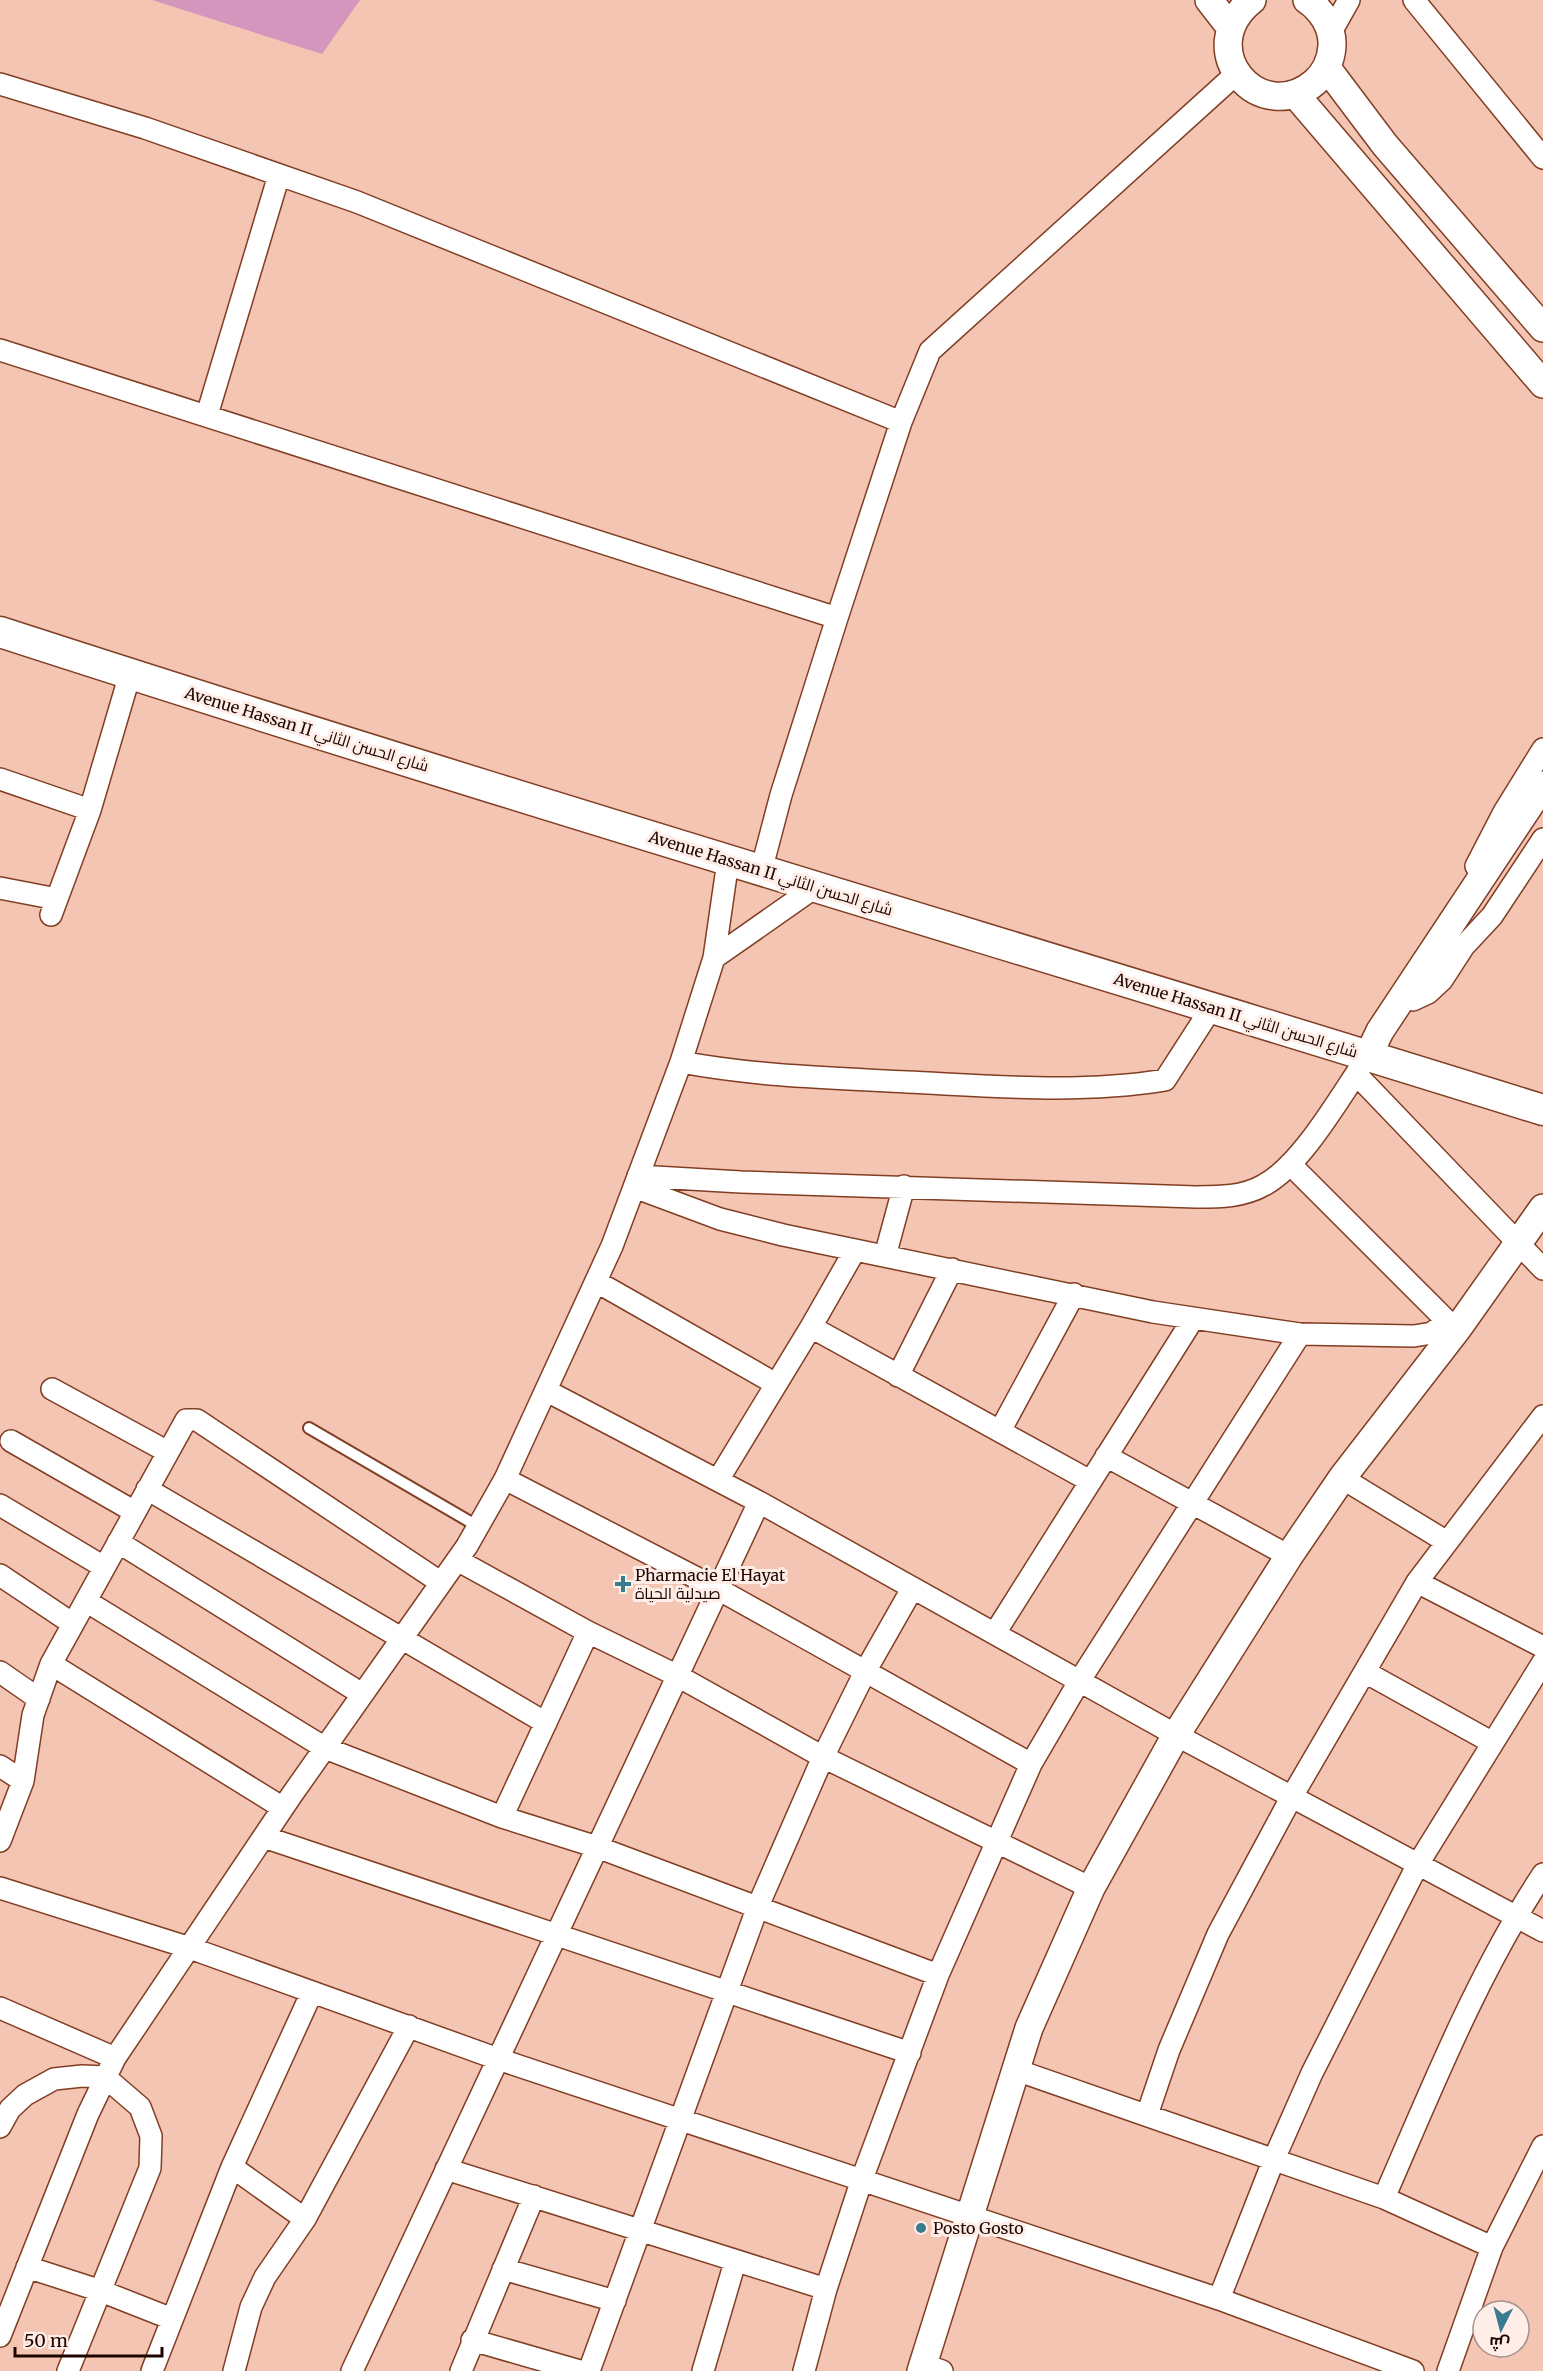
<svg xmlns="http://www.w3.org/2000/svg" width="1543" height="2371" font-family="Merriweather,Cairo,serif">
<rect width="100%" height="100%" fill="#f5c5b3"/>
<path fill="#d596be" d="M152,0H360L322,54Z"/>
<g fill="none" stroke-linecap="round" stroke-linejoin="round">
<defs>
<path id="service" d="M309,1428L479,1527"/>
<path id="minor" d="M1414,0L1543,158
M1331,32L1349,0
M0,84L145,128L357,202L901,422
M0,350L837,618
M207,415L279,175
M0,779L90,810
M1476,866L1504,812L1543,749
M761,871L781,795L837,618L901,422L930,351L1236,74
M0,888L57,899
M51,915L90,810L130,674
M714,958L814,888
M1413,1000L1428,993L1442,980L1464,946L1492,916L1543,839
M681,1062C755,1076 831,1078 907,1082C992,1086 1081,1094 1165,1080L1212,1007
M1356,1074L1543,1269
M1290,1164L1447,1321L1458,1328
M638,1176L741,1182L1196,1197C1220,1197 1243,1197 1264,1185C1303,1164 1342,1093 1368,1056
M634,1187L720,1219L783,1235L1153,1312L1300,1334L1414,1336L1432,1333L1447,1321
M885,1256L904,1186
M597,1282L776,1384
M811,1327L855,1250
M898,1376L952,1269
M52,1389L168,1452
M547,1391L759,1502L1176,1735L1543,1931
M1000,1431L1074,1294
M11,1441L135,1512
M1106,1456L1289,1556
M1342,1478L1447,1542
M505,1479L718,1589L1031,1764
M718,1480L811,1327L1090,1481
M147,1489L546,1723
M0,1505L104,1567
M118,1542L362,1694
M457,1560L588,1632L676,1675L823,1757L1091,1888
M0,1575L73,1624
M1417,1582L1543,1647
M86,1601L325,1748L502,1817L597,1847L938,1975
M995,1633L1193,1319
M51,1664L283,1808
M0,1672L39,1699
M1365,1672L1493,1743
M0,1766L23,1781
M502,1817L588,1632
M264,1837L910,2053
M0,1841L23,1781L33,1715L51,1664L186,1420H197L440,1582
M0,1888L190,1948L498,2059L1219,2299L1413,2371
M0,2008L115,2058
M1016,2070L1384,2198L1492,2247
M1147,2115L1169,2050L1218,1934L1291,1798L1417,1582L1543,1416
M0,2127L10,2109L25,2095L54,2079L82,2076L105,2077L140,2107L151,2136L150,2168L68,2371
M232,2167L305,2219
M446,2169L826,2289
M1384,2198C1432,2088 1477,1974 1543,1874
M27,2267L101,2291L172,2319
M503,2269L615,2301
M1219,2299L1274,2159L1312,2073L1418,1864L1543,1662
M0,2336L88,2114L115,2058L291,1796L467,1546L505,1479L612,1246L681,1062L714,958L728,861
M472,2340L580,2371
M922,2364L942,2371
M152,2371L232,2167L312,1992
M234,2371L251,2307L265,2277L305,2219L409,2026
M352,2371L759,1502
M461,2371L534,2196
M589,2371L758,1906L823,1757L866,1670L912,1589
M703,2371L735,2262
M804,2371L826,2289L862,2179L938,1975L1031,1764L1080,1680L1300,1334
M1448,2371L1492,2247L1543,2146"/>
<path id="tertiary" d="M1209,0L1230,27
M1252,0C1191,49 1260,129 1315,82C1325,73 1331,60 1332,46C1333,28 1322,10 1307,0
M1327,68L1385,145L1543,328
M1295,94L1543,384
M1368,1056L1380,1031L1543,785
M921,2371L1029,2028L1091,1888L1176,1735L1289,1556L1342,1478L1458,1328L1543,1208"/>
<path id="secondary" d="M0,632C512,798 1029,950 1543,1110"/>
</defs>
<use href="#service" stroke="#813e23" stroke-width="14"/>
<use href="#minor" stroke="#813e23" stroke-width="24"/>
<use href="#tertiary" stroke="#813e23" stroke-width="30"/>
<use href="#secondary" stroke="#813e23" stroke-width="33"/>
<use href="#service" stroke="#fff" stroke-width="10"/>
<use href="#minor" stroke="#fff" stroke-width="21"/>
<use href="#tertiary" stroke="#fff" stroke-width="27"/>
<use href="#secondary" stroke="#fff" stroke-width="30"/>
</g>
<g fill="#3b7b8f" stroke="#ffeee8" stroke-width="2">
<path d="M620 1575h6v6h6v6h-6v6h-6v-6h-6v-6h6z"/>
<circle cx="921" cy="2228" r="6"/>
</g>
<g text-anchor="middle" stroke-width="6" stroke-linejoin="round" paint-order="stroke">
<g font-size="16" fill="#1f0500" stroke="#ffeee8">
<text transform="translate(307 729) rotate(17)" y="6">Avenue Hassan II شارع الحسن الثاني</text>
<text transform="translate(771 873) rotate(17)" y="6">Avenue Hassan II شارع الحسن الثاني</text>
<text transform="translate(1236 1015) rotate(17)" y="6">Avenue Hassan II شارع الحسن الثاني</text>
</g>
<g font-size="16" fill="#1f0500" stroke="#ffeee8" text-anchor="start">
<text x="635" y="1581">Pharmacie El Hayat<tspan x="635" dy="18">صيدلية الحياة</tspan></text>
<text x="933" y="2234">Posto Gosto</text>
</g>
</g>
<g transform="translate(1501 2329) rotate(186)"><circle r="28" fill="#ffeee8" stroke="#a5918b" stroke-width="1.5"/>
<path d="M0-4.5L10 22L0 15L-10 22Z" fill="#3b7b8f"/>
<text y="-9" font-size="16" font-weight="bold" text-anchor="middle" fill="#1f0500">ش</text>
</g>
<path d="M15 2347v9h147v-9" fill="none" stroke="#1f0500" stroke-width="3"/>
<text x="24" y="2347" font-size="18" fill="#1f0500" stroke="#ffeee8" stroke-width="4.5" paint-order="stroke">50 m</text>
</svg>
